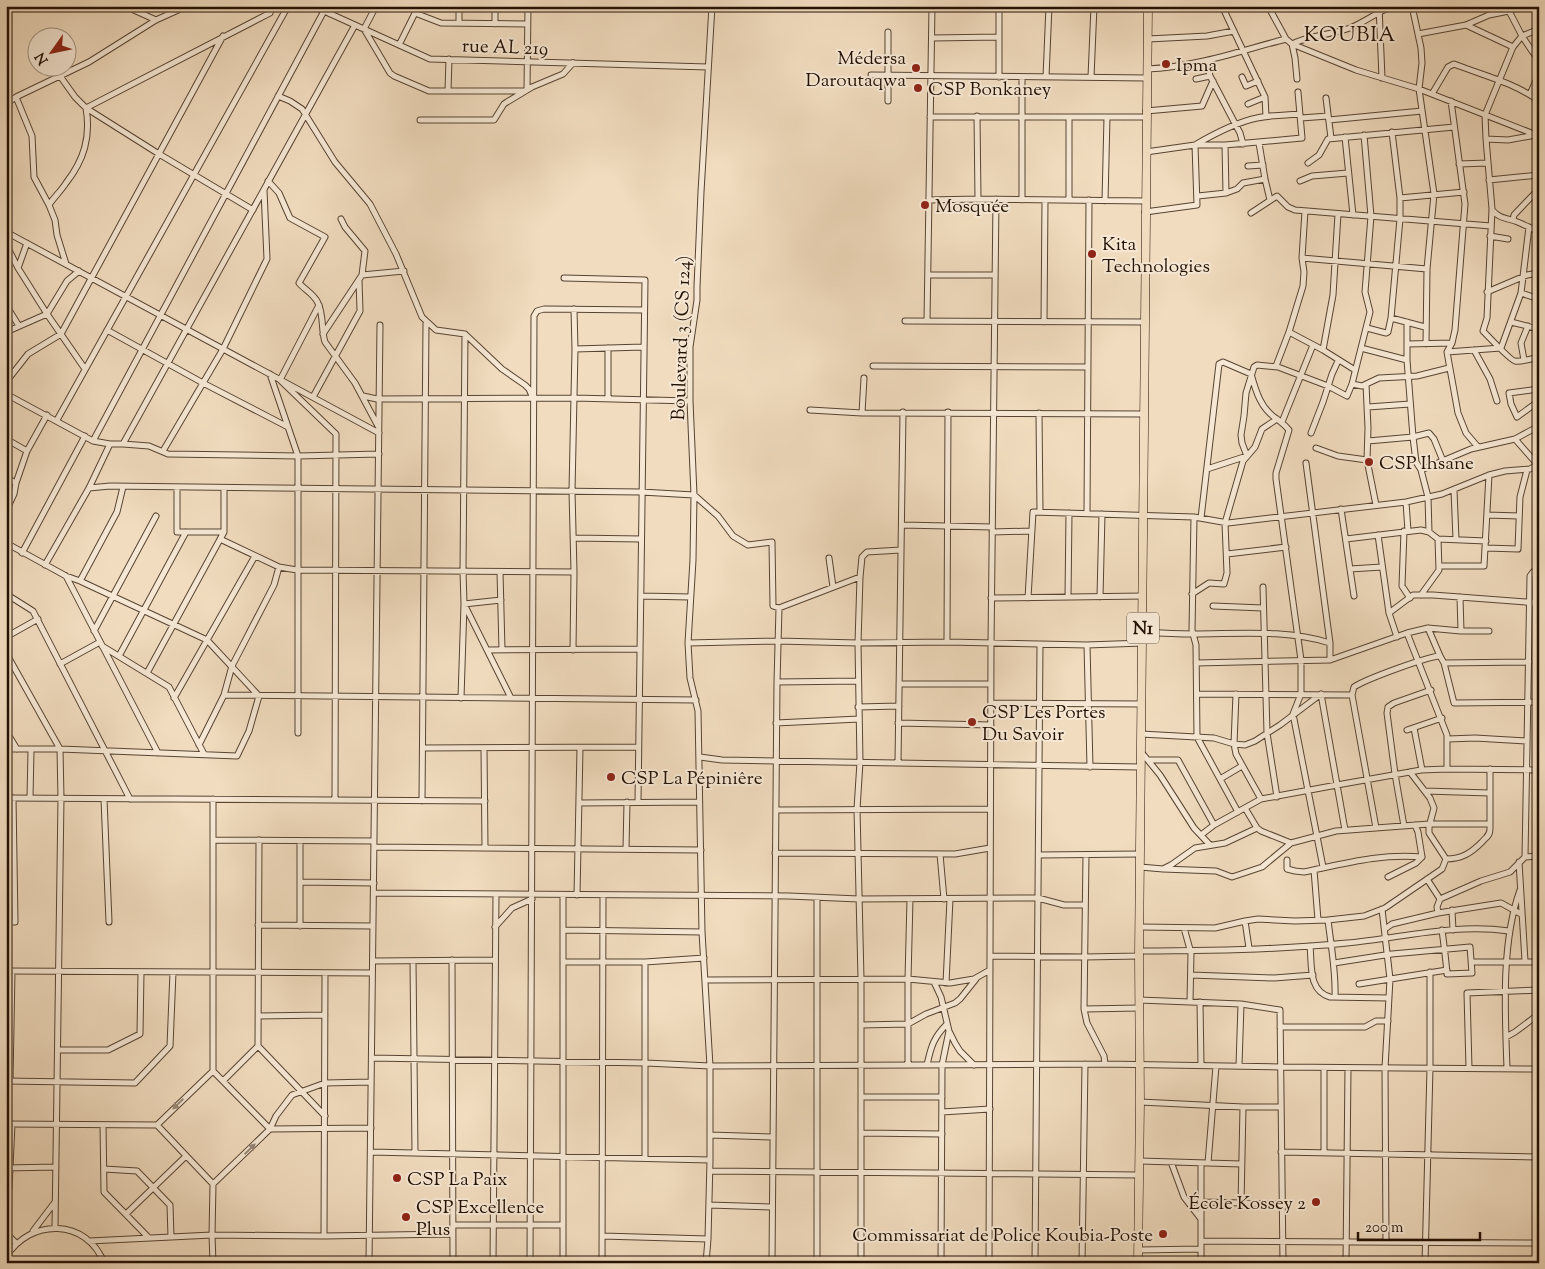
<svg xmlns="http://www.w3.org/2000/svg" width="1545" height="1269" font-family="'Sorts Mill Goudy',serif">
<rect width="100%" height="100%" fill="#f1dcbf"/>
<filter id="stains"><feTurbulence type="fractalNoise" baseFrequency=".004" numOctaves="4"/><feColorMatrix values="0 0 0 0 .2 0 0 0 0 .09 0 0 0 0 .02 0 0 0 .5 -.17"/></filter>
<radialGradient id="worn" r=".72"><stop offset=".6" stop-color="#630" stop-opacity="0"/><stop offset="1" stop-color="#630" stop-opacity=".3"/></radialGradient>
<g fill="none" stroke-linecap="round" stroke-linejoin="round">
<defs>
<path id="minor" d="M125,6L156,20
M313,6L430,59L708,67
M376,6L364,29L390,73L394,76L429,91H524
M459,6V23
M1222,6L1265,97L1266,116
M1268,6L1286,39L1292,44L1356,70L1419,89L1539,136
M1379,6L1382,78
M1412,6L1421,48L1422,63L1419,89L1434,194L1427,269L1426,344
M1509,11L1522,36L1513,47L1485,115L1486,139L1492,209L1487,318L1483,331C1488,336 1511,361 1515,361C1522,362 1531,359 1539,357
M415,13L441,23L527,24
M6,14L12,6
M330,14L333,6
M495,24V6
M1466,25L1513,47
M1539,29L1522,36L1532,51L1539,60
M1418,34L1466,25L1489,15L1509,11L1522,6
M932,38L999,37
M1148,39L1207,36L1234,31
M399,45L415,13V6
M1207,62L1210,76L1240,133L1243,144
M1147,69C1196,67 1239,51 1286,39
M871,75L1146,78
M60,76L75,97L86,108L159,154L253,210
M999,77V6
M1046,77L1049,6
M1091,77L1094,6
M1242,77L1246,86L1258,81
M1196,79L1210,76
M1297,79L1295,58L1292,44C1310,35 1331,35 1350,28C1365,22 1377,12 1393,6
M527,90L528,6
M448,91L449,59
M1432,94L1448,67L1454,64C1482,75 1515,83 1539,101
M1530,94L1539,74
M278,96L290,101L302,109L335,162L370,204L396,254L422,317L436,330L465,334L502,369L525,385L529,389L533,398
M16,97L32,136L34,177L49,205L55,220L57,235L66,264
M1326,98L1331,138
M888,101V32
M1451,101L1465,204L1455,330L1452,343L1447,352L1458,413L1466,433L1478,447
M6,104L16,97L89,62L156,20L187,6
M1248,104L1265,97
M1146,111L1202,106L1213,81
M977,116L978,199
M930,117H1147
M1301,118L1328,116
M420,120H494L504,104L507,102L532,87L563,74L573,63
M1329,120L1422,111
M1345,137L1353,215
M1486,139L1508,140L1536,135
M1259,143L1265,179L1270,200
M1225,145L1226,193
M1146,152L1195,145H1225L1302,138L1298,92
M1308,163L1319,155L1328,139L1454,127
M1459,164L1488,163
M1248,166L1263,165
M1489,180L1539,175
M268,181L279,193L290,218L325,237L299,283C305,290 314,294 318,303C324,315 321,330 325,342L355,383L378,426
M1300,181L1312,176L1348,173
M1198,196L1226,193L1237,189L1243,183L1265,179
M1400,198L1464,192
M929,200L978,199L1146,201
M1022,200V77
M1069,200V117
M1105,201L1107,117
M49,205C54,197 61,191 66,183C84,160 91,137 86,108L270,13L272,6
M1492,210C1499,218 1505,218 1515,221C1523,224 1531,228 1539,232
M1145,212L1197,205L1195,145C1212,135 1238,122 1257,118C1271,115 1286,115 1300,114
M1251,213L1277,196L1288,207L1295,210L1491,226
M1513,220L1514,215L1534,194L1539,197
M6,232L379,433
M1490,236L1508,239
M27,243L18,268L47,314L85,369
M6,244L18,268
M1302,258L1427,269
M362,275L404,271
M928,275H995
M564,278L645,280L638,802
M1487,292L1527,275L1539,273
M1521,293L1539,299
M6,305L19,326
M319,305L280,380L336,434L335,800
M1391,318L1400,219V198L1392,132
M905,321L1145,322
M927,321L932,6
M1044,322L1045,200
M1407,322V360L1413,437L1416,462L1421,470L1428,497L1429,532
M1511,322L1539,329
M1367,328L1386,333L1388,332L1391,318L1425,327
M107,330L203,383L288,427
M6,332L47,314L67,281L79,271
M1289,332L1323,350L1355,370
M323,334L362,275L365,251L345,227L341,219
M1407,344L1452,343
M1361,348L1407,360
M1501,348L1521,293L1529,227
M575,349L643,347
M1323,350L1333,295L1338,214
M1474,350L1490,379L1497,401
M1447,352L1501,348
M1524,360L1521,343L1528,326
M873,366L1088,367
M1276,366L1289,332L1303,286L1304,272L1302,258L1305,211
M270,374L298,456V733
M6,382L28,354L61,334L223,36
M1352,384L1362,386L1379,378L1417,376L1449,368
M1366,384L1368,428L1367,460L1376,505
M1539,389L1509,393L1511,404L1517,417L1539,401
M6,394L93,441L110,444L89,488L45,565
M363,396L377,399L575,398L690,401
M313,397L360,311L359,280
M608,399V348
M1368,407L1410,404
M810,410L862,413L1144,414
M862,413L864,378
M1039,413L1040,512
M57,420L288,6
M1282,422L1313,345
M1311,433L1323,402L1332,374L1338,361
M6,439L27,451
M1515,439L1537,464
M93,441L324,11
M1368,441L1413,437L1429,433L1434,439L1443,461
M110,444H123L355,25
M123,444L149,446L168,454L298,456L379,454
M1316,448L1338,456L1367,460
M163,451L223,349L267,259L264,190
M1306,463L1330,643V660
M1207,469L1247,456L1242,443L1241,435L1244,416L1246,393L1254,367L1257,365L1278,367L1328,386L1347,396L1352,384L1370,312L1365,292L1371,216L1364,135
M1421,470L1471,449L1515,439L1539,426
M6,478L16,483L14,494L6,511
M16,483L27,451L47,415
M177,487V532H224
M89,488L110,486L641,492L694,495L718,516L733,536L748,545L772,542L773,606L779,608L860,577
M1454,490L1456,539
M1406,502L1408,531
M1341,509L1354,596
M1087,513L1089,200
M1487,515L1519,516
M1194,517L1192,630L1196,645L1197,737L1238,812
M1201,518L1219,364L1223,362L1251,374C1256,392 1261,409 1277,419C1282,423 1285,425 1289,430L1276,473V479L1301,660V694L1293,714L1323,867
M902,525L992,527
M1404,531L1402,586L1410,598
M992,532L1032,531
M1378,535L1389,613L1397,637
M573,538L641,539
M220,539L279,567L297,570L574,572
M1346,539L1421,530L1429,532L1438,539L1486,541
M6,543L66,576L80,581L207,640L259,696L249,731L237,756L60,749H6
M1486,548L1518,549L1520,497L1527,470
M22,553L85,436
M1227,554L1286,547
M829,558L833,587
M1440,566H1484L1489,475
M1350,569L1382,567
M500,572L502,650
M66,576L158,753
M80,581L117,512L123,487
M1263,587L1267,733L1277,797
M6,594L33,611L130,799
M1192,594L1209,583L1224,584L1227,573L1225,523L1243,461L1255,447L1262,429L1277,419
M1421,595L1439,570L1438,539
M641,596L690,597
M1068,597L1069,513
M1100,597L1102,514
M1460,597L1461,631
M991,598L1143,596
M1028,598L1033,512L1194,517L1228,523L1406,502L1442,494L1489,475L1505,471L1530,469L1539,464
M501,600L464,604L511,698
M1213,606L1263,608
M1389,613L1413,595H1433L1539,603
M1428,628L1440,656
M94,631L156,516
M1143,632C1159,633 1176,634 1193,634C1238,634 1286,629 1330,643
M1407,633L1447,735V769
M6,637L38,619
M947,642L948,412
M688,643L778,641L858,643L947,642L1087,645L1143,643
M1087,645L1090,767
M102,646L169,687L204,754
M488,650L640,649
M573,650L574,572L572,491L575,349L574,309
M6,653L60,749L61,798L55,1228
M119,656L186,532
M1196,663L1330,660L1407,633L1428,628L1461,631H1489
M1444,663L1529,662
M60,664L100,642
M147,673L224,532V488
M777,682L858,681
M899,684H991
M1197,694L1352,695
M1236,694L1234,744L1236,754L1261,799
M224,695L696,700
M174,698L255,556
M461,698L464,604L463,571L465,334
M991,703L1142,704
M858,707L899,706
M776,723L859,719
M898,723L991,725
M1414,728L1422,770
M1407,730L1442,718
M6,731L17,749
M1141,734L1214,738L1234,744L1245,745L1255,741L1280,725L1321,694L1345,830
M1448,739L1475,738L1527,741
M199,745L224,695L232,666L274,585L279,567
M423,748L638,747
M484,748L485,848
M1142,753L1160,775L1194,828L1210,845
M700,757L722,760L1141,767
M1148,760H1178L1214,825
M898,763L903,412
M1410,772L1430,798L1434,808L1429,827V833L1446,859
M1220,779L1242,766
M1425,791L1490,793
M6,798L485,801
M30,798L31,750
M104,799L109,922
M213,799V1071L270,1129L213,1184L157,1125L213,1071
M422,801L426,323
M579,803L699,802
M1245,808L1257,828L1261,831L1291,843
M776,810L990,809
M1415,825L1418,832L1422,857
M1404,826L1395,774L1387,713L1388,707L1394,703L1431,690
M1376,828L1352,695L1354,687C1366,679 1426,657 1440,656L1444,663L1454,703L1539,702
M1201,835L1214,825L1261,799L1337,785L1421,770L1447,769L1539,770
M213,840L374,841
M259,840L258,1046L325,1116
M374,847L701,850
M626,849L627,802
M775,853L955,854L990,848
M940,854L944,899
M1039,855L1140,854
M1086,855L1084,1009L1087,1023L1104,1056L1105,1064
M1525,857L1530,576L1533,572L1539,569
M1287,860V869L1295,871L1304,872C1343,864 1381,853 1422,857
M1519,862L1525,961
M1140,867L1163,869L1171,865L1195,848L1225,843L1257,828
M1163,869L1216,871L1232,877L1262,867L1291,843L1336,831L1429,824H1490
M1314,870L1318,920
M1388,877L1416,863L1422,857
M1427,879L1440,899
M300,882L374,883
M374,893L789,896L859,899L1038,898L1064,905H1085
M577,895L580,748
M817,898V1263
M1382,909L1390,979L1385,1068L1386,1242
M1452,910L1453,930
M1438,913L1437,907L1440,899L1481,881L1510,872L1525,857L1539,856
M1328,920C1331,946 1336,971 1335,997
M1245,921L1249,948
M6,922H15L13,798
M258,925L373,926
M300,926V841
M495,927L512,908L532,899
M1140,927L1215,928L1245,921L1258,919L1295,921L1328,920L1364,916L1385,908L1442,869L1446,859C1462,859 1471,853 1482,842C1486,837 1490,836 1490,829V769
M1184,928L1191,953L1190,1002
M1385,929L1392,924L1438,913L1501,903L1521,914
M563,930L702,932
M1310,946C1312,965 1308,991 1330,997L1389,998
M1139,951C1208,951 1278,950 1347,943C1401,938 1455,923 1509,931
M990,956L1084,957L1139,956
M452,960L453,1263
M373,961L495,960
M413,961L415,1153
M563,962H645L704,958
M1471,962H1539
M1334,963L1385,955L1392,954L1470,947L1472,973L1447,974C1446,960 1444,945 1442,930
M6,971L372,973
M1191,975L1274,978L1313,975
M706,980L908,979L950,983L974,979L990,970
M934,982L941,997L949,1031L955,1043L960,1051L974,1065
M946,983L950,899
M1359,984L1447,970
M1139,1000L1241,1004L1280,1010L1283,1263
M1200,1002L1201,1065
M1084,1009L1139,1008
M258,1016L325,1015
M861,1025L908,1024L926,1014L955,1003L960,999L976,979
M1280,1027H1365L1376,1021H1388
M1506,1037L1515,1032L1539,1014
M58,1050H108L140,1034L141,972
M372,1058L646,1063L710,1066L1105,1064L1280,1067L1539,1069
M908,1065V979L910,899
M927,1065C931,1046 934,1037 947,1024
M1239,1066L1241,1004
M1324,1068V1153
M1469,1068L1467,993L1539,990
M1507,1068C1505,1012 1501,943 1520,890
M6,1081L135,1083L170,1046L173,972
M10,1081L12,971
M223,1081L258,1046
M861,1097H942
M1140,1102L1243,1107H1281
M942,1112L990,1109
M6,1124L157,1125
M103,1125L104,1192L149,1238
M371,1128L270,1129L276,1116L292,1095L325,1083L371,1082
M861,1133L942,1134
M710,1135L773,1137
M371,1152L710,1160
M1281,1152L1539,1157
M645,1158V962
M1140,1161L1241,1164
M1171,1162L1184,1197L1201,1219
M1208,1163L1216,1066
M6,1168L56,1167
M104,1169L137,1171L170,1205L171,1237
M710,1171L1139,1175
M6,1192L9,1189L12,1124
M1202,1202L1281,1204
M1241,1204L1243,1107
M709,1205L772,1207
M126,1214L186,1156
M453,1225H563
M33,1231L55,1202
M6,1233L16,1243
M324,1236L325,973
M602,1236L708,1239
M89,1241L212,1235L324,1236L453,1234
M1201,1241L1539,1243
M1138,1250L1201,1249
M6,1257C30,1218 87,1218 104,1263
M213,1263L212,1235L213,1184
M369,1263L380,325
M493,1263L496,894
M530,1263L534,316L537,311L544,309L644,310
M563,1263V895
M602,1263L603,895
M706,1263L708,1239L710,1160V1066L702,932L698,711L690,678L688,643L693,560L694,495L690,401V347L697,300V287L701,192L712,6
M772,1263L777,682L779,608
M861,1263V979L857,809L860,762L858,643L860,577L862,557L867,552L901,550
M941,1263L942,1065L949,1031
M989,1263L991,644L996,199
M1035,1263L1040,645
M1082,1263L1085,1064
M1201,1263V1163
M1346,1263L1348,1068
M1425,1263L1430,1068V972"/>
<path id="primary" d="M1138,1263L1140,1102L1139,956L1148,6"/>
</defs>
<use href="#minor" stroke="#574433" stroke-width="7"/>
<use href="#primary" stroke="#241104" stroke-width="9"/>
<use href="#minor" stroke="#f6e8d5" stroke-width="5"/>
<use href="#primary" stroke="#f1dcbf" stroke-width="8"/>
</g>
<defs><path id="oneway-solid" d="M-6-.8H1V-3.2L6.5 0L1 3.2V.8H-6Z" transform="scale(1.25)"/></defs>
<g fill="#988777">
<use href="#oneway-solid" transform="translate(178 1104) rotate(136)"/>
<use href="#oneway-solid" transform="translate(250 1149) rotate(-44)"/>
</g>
<g fill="#8f2418" stroke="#f6e8d5" stroke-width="2">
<circle cx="1166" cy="64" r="5"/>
<circle cx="916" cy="68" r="5"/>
<circle cx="918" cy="88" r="5"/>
<circle cx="925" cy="205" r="5"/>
<circle cx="1092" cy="254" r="5"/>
<circle cx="1369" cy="462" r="5"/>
<circle cx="972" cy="722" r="5"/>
<circle cx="611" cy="777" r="5"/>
<circle cx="397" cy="1178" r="5"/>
<circle cx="1316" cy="1202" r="5"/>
<circle cx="406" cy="1217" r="5"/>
<circle cx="1163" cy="1234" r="5"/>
</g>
<g text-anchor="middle" stroke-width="4" stroke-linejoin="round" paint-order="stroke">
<rect fill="#f6e8d5" stroke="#635243" stroke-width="1" x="1127" y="612.5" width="32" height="31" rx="4"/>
<g font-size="18" font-weight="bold" fill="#241104">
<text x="1143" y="634">N1</text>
</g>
<g font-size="19" fill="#241104" stroke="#f6e8d5">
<text transform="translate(505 46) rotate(2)" y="7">rue AL 219</text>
<text transform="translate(680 338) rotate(-88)" y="7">Boulevard 3 (CS 124)</text>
</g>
<g font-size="19" fill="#241104" stroke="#f6e8d5" text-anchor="start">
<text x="906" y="64" text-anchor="end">Médersa<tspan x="906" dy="22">Daroutaqwa</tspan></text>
<text x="1176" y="71">Ipma</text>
<text x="928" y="95">CSP Bonkaney</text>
<text x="935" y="212">Mosquée</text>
<text x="1102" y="250">Kita<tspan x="1102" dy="22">Technologies</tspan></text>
<text x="1379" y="469">CSP Ihsane</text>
<text x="982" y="718">CSP Les Portes<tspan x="982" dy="22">Du Savoir</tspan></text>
<text x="621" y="784">CSP La Pépiniêre</text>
<text x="407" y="1185">CSP La Paix</text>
<text x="1306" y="1209" text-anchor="end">École Kossey 2</text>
<text x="416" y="1213">CSP Excellence<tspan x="416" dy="22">Plus</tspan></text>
<text x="1153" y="1241" text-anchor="end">Commissariat de Police Koubia-Poste</text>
</g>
<g font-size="21" letter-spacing="1" fill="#241104" stroke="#f6e8d5">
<text x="1350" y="41">KOUBIA</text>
</g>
</g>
<rect width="1545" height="1269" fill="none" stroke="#f1dcbf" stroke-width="25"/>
<rect x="8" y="8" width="1530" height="1254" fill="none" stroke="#241104" stroke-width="2.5"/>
<rect x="12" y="12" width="1520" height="1244" fill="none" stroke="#241104"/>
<g transform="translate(52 52) rotate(237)"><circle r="24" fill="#f6e8d5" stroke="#a29281"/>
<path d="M0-4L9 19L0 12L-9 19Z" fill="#8f2418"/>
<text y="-8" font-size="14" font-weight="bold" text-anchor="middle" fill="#241104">N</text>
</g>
<path d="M1358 1232v8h122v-8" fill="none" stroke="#241104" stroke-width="2.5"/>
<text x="1365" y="1232" font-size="15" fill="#241104" stroke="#f6e8d5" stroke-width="4" paint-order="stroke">200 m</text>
<rect width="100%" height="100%" filter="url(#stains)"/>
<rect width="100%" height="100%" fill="url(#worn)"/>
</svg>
